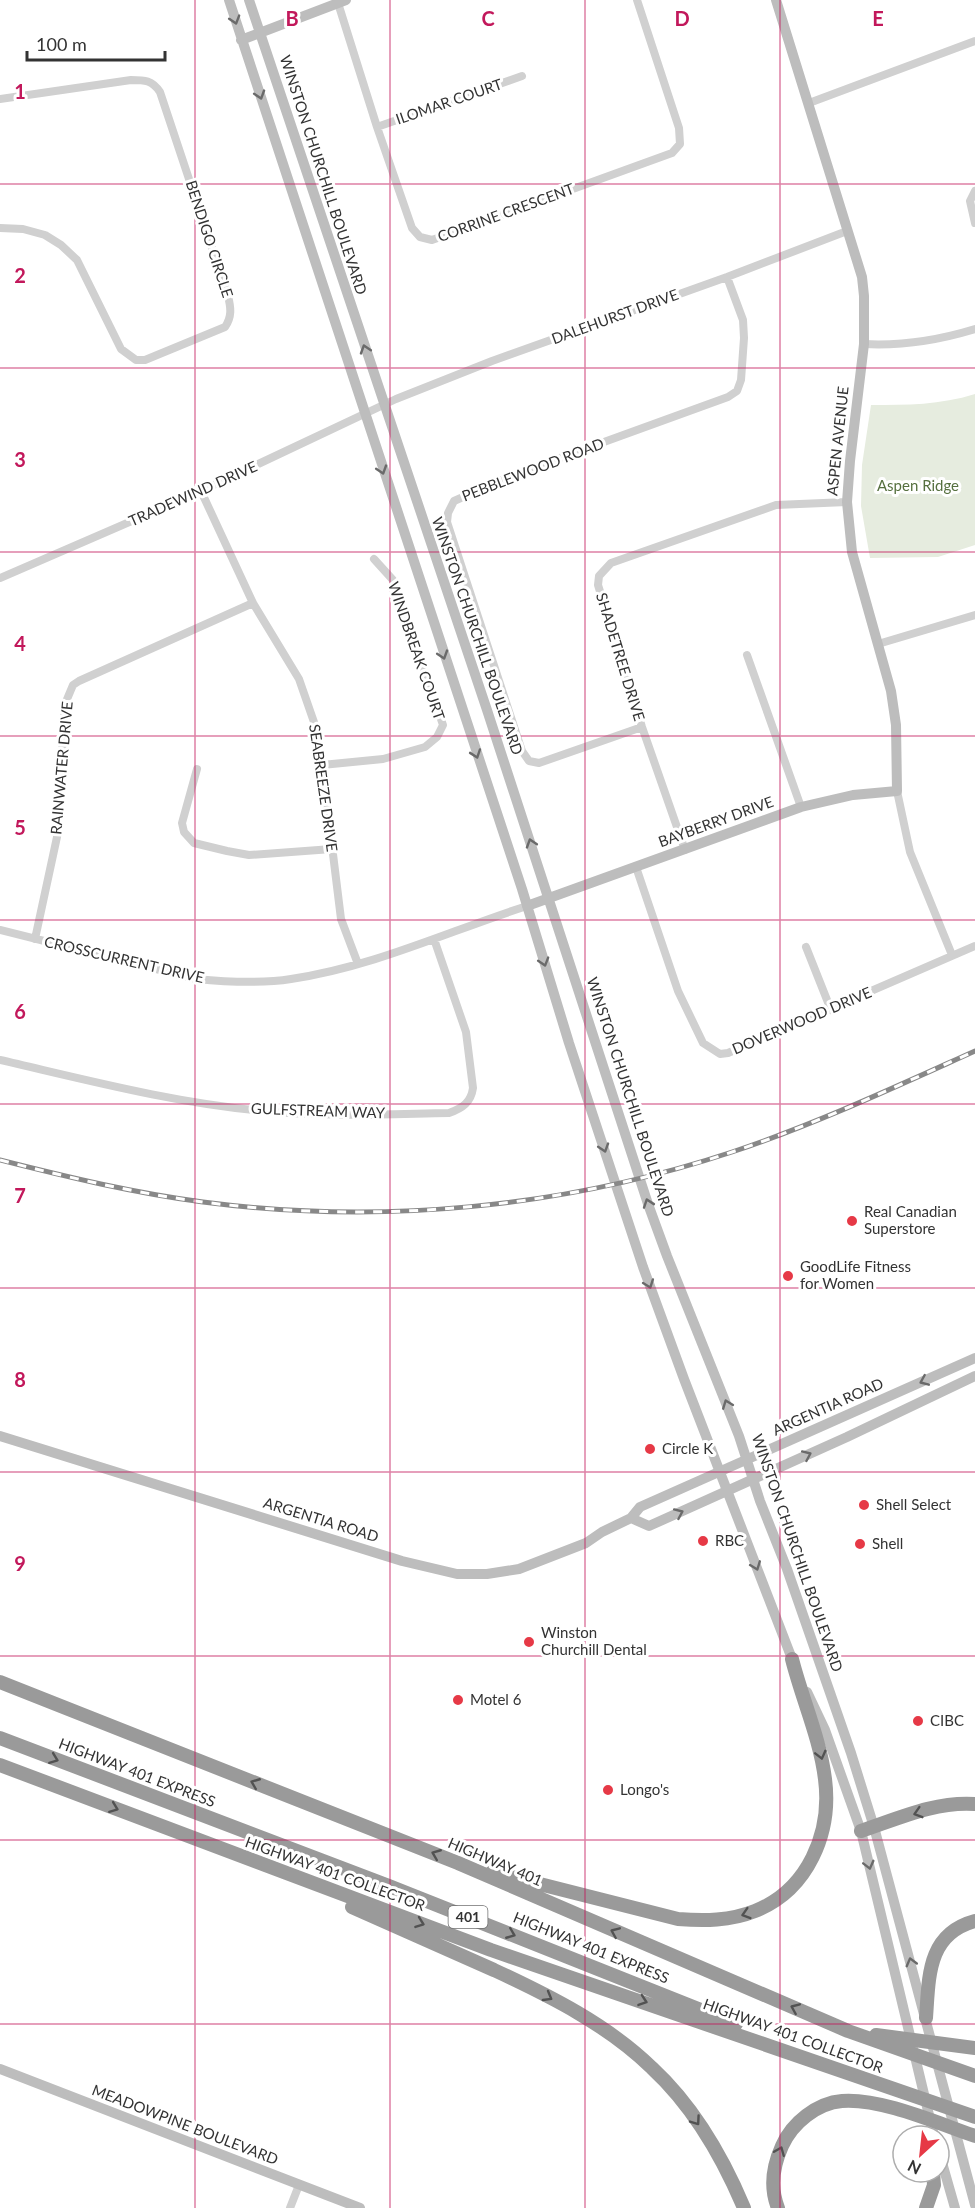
<svg xmlns="http://www.w3.org/2000/svg" width="975" height="2208" font-family="Lato,sans-serif">
<rect width="100%" height="100%" fill="#fff"/>
<path fill="#e6ecdf" d="M975,394V545L938,557L870,558L861,506L862,465L871,405C907,405 940,405 975,394Z"/>
<g fill="none" stroke-linecap="round" stroke-linejoin="round">
<path stroke="#d0d0d0" stroke-width="8" d="M338,3L377,127L412,228L420,237L432,240L672,153L680,144L679,128L637,0
M0,99L131,80C145,80 152,80 160,92L228,296C231,308 232,317 225,327L145,360H136L121,349L77,260L61,245L45,235L23,229L0,228
M809,103L975,41
M377,127L522,76
M975,191L970,201L975,223
M864,344C902,346 939,340 975,329
M201,491L253,603L299,679L315,725L322,765L341,919L358,964
M0,578L201,491L396,399L492,361L727,277L847,231
M878,644L975,615
M747,655L801,807
M642,727L539,763L529,761L522,751L447,522L448,513L454,501L513,475L728,397L737,391L741,380L744,338L743,320L727,277
M322,765L383,759L425,747L437,737L443,725L393,580L374,559
M197,769L182,823L184,832L194,843L227,851L249,855L332,849
M897,791L910,852L952,955
M685,850L642,727L598,585L599,576L611,563L776,505L847,502
M636,867L678,991L703,1043L720,1054L728,1053L975,946
M0,930L196,979C227,982 260,984 291,979C373,967 449,931 527,906
M35,939L57,837L65,704L73,685L79,681L253,603
M806,947L831,1010
M0,1060C87,1080 174,1103 263,1111C325,1117 387,1114 449,1113C463,1108 471,1102 473,1088L466,1032L434,939
M290,2208L299,2185"/>
<path stroke="#bdbdbd" stroke-width="10" d="M229,0L522,889L569,1043L643,1267L684,1379L794,1664
M249,0L487,710L648,1204L667,1256L739,1436L760,1501L787,1569L851,1753L874,1827L975,2205
M241,40L346,0
M527,906L801,807L853,795L897,791L896,725L891,691L852,552L847,502L850,461L864,344V296L862,277L776,0
M0,1436L402,1561L457,1574H487L519,1569L586,1543L602,1532L631,1518L640,1507L975,1358
M631,1518L649,1526L847,1437L975,1376
M807,1692L825,1730L861,1831L934,2136
M0,2069L360,2208
M939,2152L955,2208"/>
<path stroke="#9a9a9a" stroke-width="14" d="M0,1682L458,1863L848,2031L975,2076
M0,1738L389,1886L736,2024
M0,1765L491,1950L975,2117
M861,1831C897,1819 936,1801 975,1804
M492,1872L678,1919C704,1921 730,1921 755,1911C808,1890 832,1833 825,1779C820,1738 802,1699 792,1659
M352,1907C400,1928 447,1949 494,1970C550,1996 608,2025 652,2068C692,2105 723,2158 744,2208
M926,2018C929,1977 927,1934 975,1921
M876,2035L975,2048
M778,2208C770,2188 773,2166 782,2146C792,2123 817,2103 842,2101C881,2098 937,2123 975,2136
M926,2208L934,2185L933,2172"/>
<defs>
<path id="rail" d="M0,1160C67,1177 134,1193 203,1202C380,1225 563,1208 732,1152C816,1124 895,1087 975,1051"/>
</defs>
<use href="#rail" stroke="#888" stroke-width="5"/>
<use href="#rail" stroke="#fff" stroke-width="3" stroke-dasharray="9" stroke-linecap="butt"/>
</g>
<defs><path id="oneway-chevron" d="M-2-3.5L2.5 0L-2 3.5" fill="none" stroke-width="1.6" stroke-linecap="round" stroke-linejoin="round" transform="scale(1.5)"/></defs>
<g stroke="#6a6a6a">
<use href="#oneway-chevron" transform="translate(235 20) rotate(73)"/>
<use href="#oneway-chevron" transform="translate(260 95) rotate(72)"/>
<use href="#oneway-chevron" transform="translate(365 349) rotate(-108)"/>
<use href="#oneway-chevron" transform="translate(382 470) rotate(72)"/>
<use href="#oneway-chevron" transform="translate(443 655) rotate(72)"/>
<use href="#oneway-chevron" transform="translate(476 754) rotate(71)"/>
<use href="#oneway-chevron" transform="translate(531 843) rotate(-108)"/>
<use href="#oneway-chevron" transform="translate(544 962) rotate(73)"/>
<use href="#oneway-chevron" transform="translate(604 1148) rotate(72)"/>
<use href="#oneway-chevron" transform="translate(648 1203) rotate(-109)"/>
<use href="#oneway-chevron" transform="translate(649 1284) rotate(70)"/>
<use href="#oneway-chevron" transform="translate(924 1381) rotate(157)"/>
<use href="#oneway-chevron" transform="translate(727 1404) rotate(-111)"/>
<use href="#oneway-chevron" transform="translate(807 1455) rotate(-24)"/>
<use href="#oneway-chevron" transform="translate(679 1513) rotate(-24)"/>
<use href="#oneway-chevron" transform="translate(756 1566) rotate(69)"/>
<use href="#oneway-chevron" transform="translate(869 1865) rotate(76)"/>
<use href="#oneway-chevron" transform="translate(911 1962) rotate(-105)"/>
</g>
<g stroke="#525252">
<use href="#oneway-chevron" transform="translate(821 1755) rotate(76)"/>
<use href="#oneway-chevron" transform="translate(54 1759) rotate(21)"/>
<use href="#oneway-chevron" transform="translate(255 1783) rotate(-158)"/>
<use href="#oneway-chevron" transform="translate(114 1808) rotate(21)"/>
<use href="#oneway-chevron" transform="translate(918 1813) rotate(163)"/>
<use href="#oneway-chevron" transform="translate(436 1854) rotate(-158)"/>
<use href="#oneway-chevron" transform="translate(746 1914) rotate(163)"/>
<use href="#oneway-chevron" transform="translate(420 1923) rotate(20)"/>
<use href="#oneway-chevron" transform="translate(615 1932) rotate(-157)"/>
<use href="#oneway-chevron" transform="translate(511 1934) rotate(22)"/>
<use href="#oneway-chevron" transform="translate(548 1997) rotate(30)"/>
<use href="#oneway-chevron" transform="translate(643 2001) rotate(19)"/>
<use href="#oneway-chevron" transform="translate(795 2008) rotate(-157)"/>
<use href="#oneway-chevron" transform="translate(696 2121) rotate(55)"/>
<use href="#oneway-chevron" transform="translate(780 2151) rotate(-68)"/>
</g>
<path fill="none" stroke="#c2185b" stroke-width="1.5" stroke-opacity="0.55" d="M195,0V2208M390,0V2208M585,0V2208M780,0V2208M0,184H975M0,368H975M0,552H975M0,736H975M0,920H975M0,1104H975M0,1288H975M0,1472H975M0,1656H975M0,1840H975M0,2024H975"/>
<g fill="#e63946" stroke="#fff" stroke-width="2">
<circle cx="852" cy="1221" r="6"/>
<circle cx="788" cy="1276" r="6"/>
<circle cx="650" cy="1449" r="6"/>
<circle cx="864" cy="1505" r="6"/>
<circle cx="703" cy="1541" r="6"/>
<circle cx="860" cy="1544" r="6"/>
<circle cx="529" cy="1642" r="6"/>
<circle cx="458" cy="1700" r="6"/>
<circle cx="918" cy="1721" r="6"/>
<circle cx="608" cy="1790" r="6"/>
</g>
<g text-anchor="middle" stroke-width="6" stroke-linejoin="round" paint-order="stroke">
<rect fill="#fff" stroke="#707070" stroke-width="1.5" x="448.5" y="1906" width="39" height="22" rx="4.5"/>
<g font-size="14" font-weight="bold" fill="#333">
<text x="468" y="1922">401</text>
</g>
<g font-size="15" fill="#333" stroke="#fff">
<text transform="translate(449 102) rotate(-19)" y="5">ILOMAR COURT</text>
<text transform="translate(323 175) rotate(72)" y="5">WINSTON CHURCHILL BOULEVARD</text>
<text transform="translate(506 213) rotate(-20)" y="5">CORRINE CRESCENT</text>
<text transform="translate(209 239) rotate(72)" y="5">BENDIGO CIRCLE</text>
<text transform="translate(615 317) rotate(-20)" y="5">DALEHURST DRIVE</text>
<text transform="translate(838 441) rotate(-84)" y="5">ASPEN AVENUE</text>
<text transform="translate(533 470) rotate(-21)" y="5">PEBBLEWOOD ROAD</text>
<text transform="translate(193 494) rotate(-24)" y="5">TRADEWIND DRIVE</text>
<text transform="translate(477 636) rotate(71)" y="5">WINSTON CHURCHILL BOULEVARD</text>
<text transform="translate(416 651) rotate(71)" y="5">WINDBREAK COURT</text>
<text transform="translate(620 657) rotate(73)" y="5">SHADETREE DRIVE</text>
<text transform="translate(62 768) rotate(-85)" y="5">RAINWATER DRIVE</text>
<text transform="translate(323 788) rotate(82)" y="5">SEABREEZE DRIVE</text>
<text transform="translate(716 822) rotate(-20)" y="5">BAYBERRY DRIVE</text>
<text transform="translate(124 960) rotate(13)" y="5">CROSSCURRENT DRIVE</text>
<text transform="translate(802 1021) rotate(-23)" y="5">DOVERWOOD DRIVE</text>
<text transform="translate(630 1097) rotate(72)" y="5">WINSTON CHURCHILL BOULEVARD</text>
<text transform="translate(318 1111) rotate(2)" y="5">GULFSTREAM WAY</text>
<text transform="translate(828 1407) rotate(-24)" y="5">ARGENTIA ROAD</text>
<text transform="translate(321 1520) rotate(17)" y="5">ARGENTIA ROAD</text>
<text transform="translate(797 1553) rotate(71)" y="5">WINSTON CHURCHILL BOULEVARD</text>
<text transform="translate(137 1773) rotate(21)" y="5">HIGHWAY 401 EXPRESS</text>
<text transform="translate(495 1862) rotate(23)" y="5">HIGHWAY 401</text>
<text transform="translate(335 1874) rotate(20)" y="5">HIGHWAY 401 COLLECTOR</text>
<text transform="translate(591 1948) rotate(22)" y="5">HIGHWAY 401 EXPRESS</text>
<text transform="translate(793 2036) rotate(20)" y="5">HIGHWAY 401 COLLECTOR</text>
<text transform="translate(185 2125) rotate(21)" y="5">MEADOWPINE BOULEVARD</text>
</g>
<g font-size="15" fill="#56703f" stroke="#fff">
<text x="918" y="491">Aspen Ridge</text>
</g>
<g font-size="15" fill="#333" stroke="#fff" text-anchor="start">
<text x="864" y="1217">Real Canadian<tspan x="864" dy="17">Superstore</tspan></text>
<text x="800" y="1272">GoodLife Fitness<tspan x="800" dy="17">for Women</tspan></text>
<text x="662" y="1454">Circle K</text>
<text x="876" y="1510">Shell Select</text>
<text x="715" y="1546">RBC</text>
<text x="872" y="1549">Shell</text>
<text x="541" y="1638">Winston<tspan x="541" dy="17">Churchill Dental</tspan></text>
<text x="470" y="1705">Motel 6</text>
<text x="930" y="1726">CIBC</text>
<text x="620" y="1795">Longo's</text>
</g>
</g>
<g font-size="20" text-anchor="middle" font-weight="bold" fill="#c2185b" stroke="#fff" stroke-width="6" stroke-linejoin="round" paint-order="stroke">
<text x="292" y="26">B</text>
<text x="488" y="26">C</text>
<text x="682" y="26">D</text>
<text x="878" y="26">E</text>
<text x="20" y="99">1</text>
<text x="20" y="283">2</text>
<text x="20" y="467">3</text>
<text x="20" y="651">4</text>
<text x="20" y="835">5</text>
<text x="20" y="1019">6</text>
<text x="20" y="1203">7</text>
<text x="20" y="1387">8</text>
<text x="20" y="1571">9</text>
</g>
<g transform="translate(921 2154) rotate(207)"><circle r="28" fill="#ffffff" stroke="#adadad" stroke-width="1.5"/>
<path d="M0-4.5L10 22L0 15L-10 22Z" fill="#e63946"/>
<text y="-9" font-size="16" font-weight="bold" text-anchor="middle" fill="#333333">N</text>
</g>
<path d="M27 51v9h138v-9" fill="none" stroke="#333333" stroke-width="3"/>
<text x="36" y="51" font-size="18" fill="#333333" stroke="#ffffff" stroke-width="4.5" paint-order="stroke">100 m</text>
</svg>
